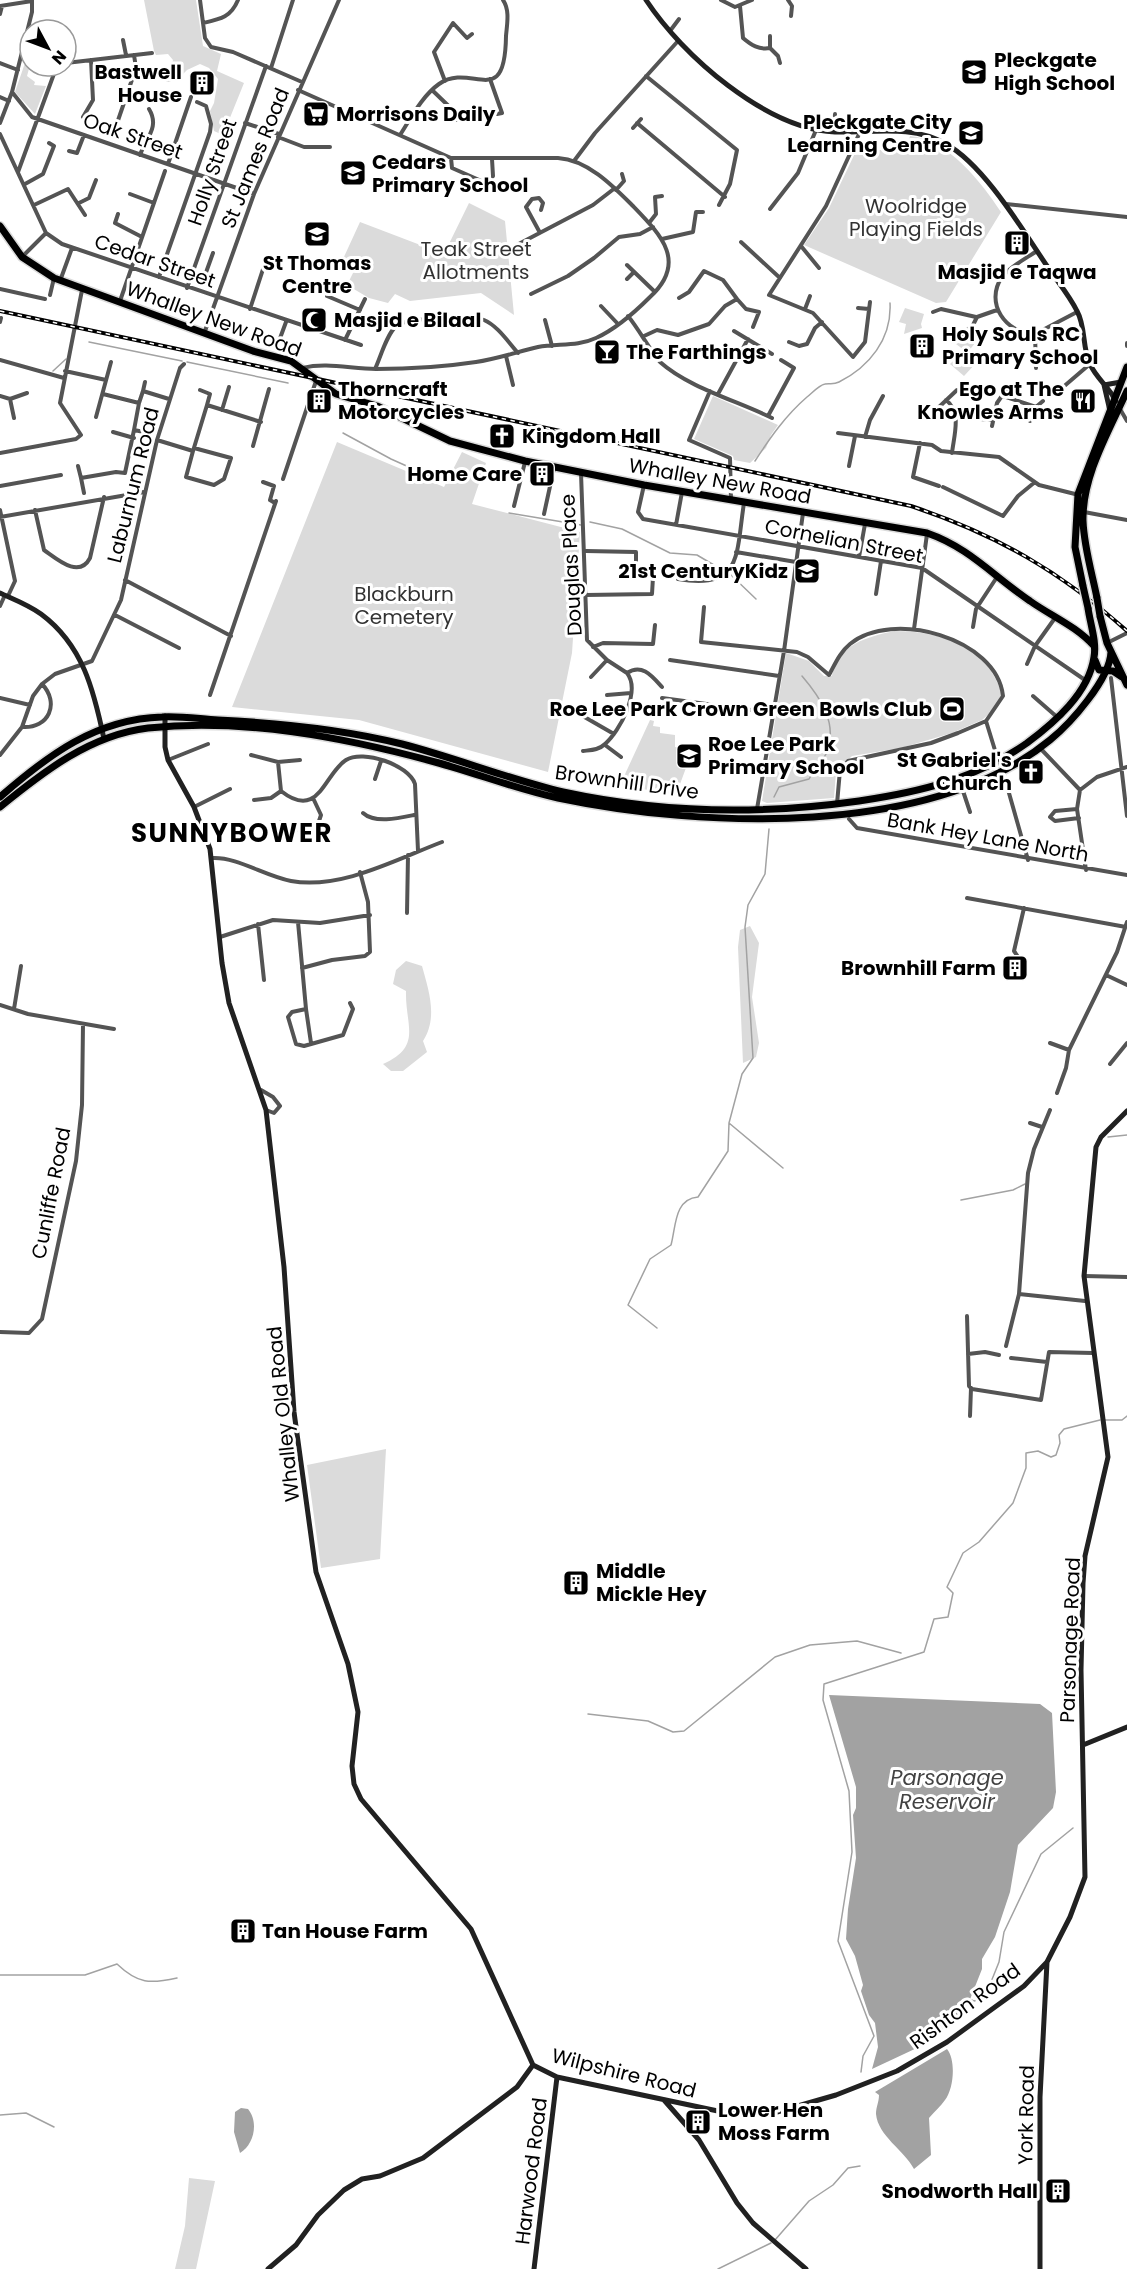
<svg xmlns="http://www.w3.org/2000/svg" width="1127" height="2269" font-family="Poppins,sans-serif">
<rect width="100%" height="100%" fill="#fff"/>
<path fill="#dbdbdb" d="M144,0H196L203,46L221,54L217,71L244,83L223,135L214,131L210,111L214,103L218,79L209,68L200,64L187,70L175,82H166L173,60L168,54L156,55L154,51Z
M25,63L30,65L27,76L35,82L34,85L46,86L35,114L15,92Z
M910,136C948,139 982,183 1001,212L946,302L936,303L804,245L829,208L856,151L906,149Z
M469,203L505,221L514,315L481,293L410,301L395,294L388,303L369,298L347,285L358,263L343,259L360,222L444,254Z
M905,308L924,314L921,324L922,328L904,334L906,324L899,322Z
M972,330L980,337L967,353L977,362L964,376L950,364L964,350L956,344Z
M713,396L778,425L771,435L766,448L750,463L734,460L733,456L694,439Z
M337,442L444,487L462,452L486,463L472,504L580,532L572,653L548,772L359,720L232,707Z
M895,631C941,631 989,647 1002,695L990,713L982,720L952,733L901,748L852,756L836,772L834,798L767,803L762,801L786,653L809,661L824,676H832C835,645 870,636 895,631Z
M650,720L654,721L653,726L660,727V733L675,735V747L683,748L682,755L690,757L676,795L620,785Z
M750,926L759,943L752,997L759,1043L756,1057L743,1063L738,947L740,930Z
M406,961L422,966C429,991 438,1018 423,1041L427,1052L403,1071H391L383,1064C423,1046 405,1026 406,991L393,984L396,970Z
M386,1449L380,1559L321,1568L307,1465Z
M189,2178L215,2181L196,2269H175L185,2226Z"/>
<path fill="#a2a2a2" d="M829,1695L1040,1704L1052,1713L1056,1792L1053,1808L1018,1845L1010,1892L995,1937L982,1959V1969L965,2012L919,2047L872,2069L878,2047L875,2023L869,2015L861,1991L863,1985L855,1956L846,1939L848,1909L856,1858L853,1815L856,1808V1787Z
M947,2049C956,2060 954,2088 945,2100C941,2106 934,2112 929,2118L931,2155L914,2169C904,2150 878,2136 876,2114C876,2107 879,2102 879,2095L875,2092Z
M241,2108L248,2109C259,2122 254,2145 240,2153L234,2132L235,2112Z"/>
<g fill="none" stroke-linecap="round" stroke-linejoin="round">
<path stroke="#a2a2a2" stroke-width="1.5" d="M89,342L182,361
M187,362L288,383
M53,371L66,359
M343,433L391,459L440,481
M755,461C770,438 785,416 807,397C811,394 819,385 825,384C830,383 833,385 839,382C869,367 892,339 890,303
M509,513L581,525
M590,522L622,529L670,553L697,555L724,571
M731,575L756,599
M774,797L779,787L809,779C814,770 823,761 827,752C838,723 820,697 802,676
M729,1123L783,1168
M1108,1137L1127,1135
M961,1200L1013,1190L1025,1184
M657,1328L628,1305L650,1259L671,1245C676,1227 674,1199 698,1197L728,1151L729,1123L742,1074L753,1058L745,927L748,905L765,874L769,829
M1105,1420H1122L1127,1416
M588,1714L648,1721L673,1732L684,1731L775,1657L810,1645L857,1641L901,1653
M0,1975H85L117,1964C138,1984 150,1984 177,1978
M969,1999L974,2001L985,1997L999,1962L1004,1932L1041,1854L1073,1828
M861,2072L863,2056L874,2036L838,1941L852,1852L849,1791L823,1700L824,1684L924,1652L934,1619L948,1617L953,1593L947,1587L963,1553L979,1542L1013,1503L1026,1468V1453L1038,1451L1051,1457L1056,1455L1060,1443L1059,1435L1064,1429L1100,1420
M0,2115L26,2113L54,2127
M775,2240L809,2201L833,2185L848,2168L860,2166
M718,2269L771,2243"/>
<defs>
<path id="highway" d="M0,226L22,257L54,278L253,351L291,361L336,394L377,406L450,441L525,461L644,485L927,533C970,548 993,576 1030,601C1051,616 1076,626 1094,646
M1083,586L1075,547L1078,494L1127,367
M1097,598C1092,573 1084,547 1083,521C1082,476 1109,431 1127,391
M1100,616L1107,643L1127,685
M1095,660L1099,670L1113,671L1122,677
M0,797C48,755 96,719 162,717C181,716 200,719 218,720C280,723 342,729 402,744C456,758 508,779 563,792C660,813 760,815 859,801C919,792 976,779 1027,743C1054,723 1089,693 1094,657C1097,642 1090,623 1088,608
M0,807C43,772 90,735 148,728C243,718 343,737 435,762C476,773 516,789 558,798C701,828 931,838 1050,740C1071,723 1110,679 1111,652"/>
</defs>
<use href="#highway" stroke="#dbdbdb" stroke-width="10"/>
<path stroke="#545454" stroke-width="4" d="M200,0L205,38L211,47L233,52L302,82
M721,0L735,7L752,0
M788,0L792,6L791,16
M0,6L32,1
M740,6L743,38C751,45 759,50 770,48V36
M0,14L2,6
M203,23C221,19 231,17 238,0
M670,31L679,19
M123,40L126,55
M770,48L778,56L780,63
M21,57L30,60
M0,63L18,70
M66,63L152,53
M47,66H50
M271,68L293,0
M646,76L737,150L730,184L719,205
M490,79L502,113L497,114
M445,81L434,52L453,23L467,38L472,34
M298,90L451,158H558C588,160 613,186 633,206C661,235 688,262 650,297C635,312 616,329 596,338C577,347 557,343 538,347C517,352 497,359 476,362C443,367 409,369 376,369C352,369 326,362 303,368
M432,90L459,116L456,120
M12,92L32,117L254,194
M0,97L9,101
M83,117L93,100L91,60
M0,123L12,92L32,12V0
M245,123L279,134
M637,123L725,197
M633,128L641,119
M875,131L879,119
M114,132L136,68L134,55
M834,132L835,114
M860,132L826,206L769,295L813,313L853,357L865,342L870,302
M0,134L46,233L62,244L361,345
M400,135C411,118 422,96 439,84C472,61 505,112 506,36C507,24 510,10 503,0
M278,137L304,147H330
M69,151L77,153L84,135
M140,155C146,138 160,127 149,109
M451,158L452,168L486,183L493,176L492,159
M574,161L595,133L678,41
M168,164L191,97
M18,172L55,71L54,66
M25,184L43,174L54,146L49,143
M616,190L624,181L622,174
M130,194L154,203
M79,203L89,198L96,180
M1006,204L1127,217
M34,205L68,189L85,215
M770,209L798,173L816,130
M118,214L115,223L142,237
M649,223L656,214L655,197L662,196
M539,231L526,207L532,199L539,198L543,203L541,210
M662,239L693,232L696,212H703
M741,242L780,278
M801,246L819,268
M511,248L593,205L615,188
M1037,251C1025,259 1011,266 1002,277C984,303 1006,334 1035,334L1077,312
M22,257L46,233
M627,265L655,292
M191,274L212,280
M159,277L210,132L211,124L206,106L197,102
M204,278L213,253
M627,279L634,272
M60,281L72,248
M187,288L266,66
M0,289L45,299
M531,294L568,276L594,258L619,237L640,234L653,227
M50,295L54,278
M327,296L360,310
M679,298L689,292L704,271L723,280L737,299
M120,301L165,171
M601,306L618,324
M858,308L869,309
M250,309L267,257
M805,309L810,296
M933,312L941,309L976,317
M628,316C638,328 652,353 660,362C689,388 738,401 772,418
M545,320L552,346
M0,322L1,318
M205,331L254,194L339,0
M734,331L772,354
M1035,334L1036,368
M644,336L657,330L678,335L709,324L725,306L737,299L746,309L759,312L753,327
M345,340L365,299
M279,341L286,322
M789,342L799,346L807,344L815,328L822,322
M953,342L973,325L977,317L997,310
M1127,346V343
M506,356L513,385
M0,360L64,378
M375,369C381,356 386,336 396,326C405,318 472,315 484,320C498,326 508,342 518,353
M65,371L106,380
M1062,388L1090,364
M200,390L210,394L207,405
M143,391L145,382
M710,391L689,440L730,458L731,500
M103,394L139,403L143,391L169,399
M718,394L748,339
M0,396L10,399L27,393
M1003,396L1036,407
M10,399L14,418
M946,400C962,412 954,435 952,453
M139,403L134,430L149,433
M939,407L957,390
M1120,409L1127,421
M222,410L229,387
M768,416L794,368L781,360
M96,417L111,362
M956,417L992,420
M1030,421L1036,407L1043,401
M992,426L997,403L1006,390
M113,432L134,438
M838,433L932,445L941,451L999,457L1039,485L1079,495
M865,437L870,420L883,396
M157,440L193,451L207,405L261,422
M920,443L913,477L939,486
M253,446L269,389
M193,451L186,477L214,485L224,479L231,458L194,448
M0,453L76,439L81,435L60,403L82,290
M78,466L81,478L116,472L125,473L134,430
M849,466L855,436
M581,473L587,640L607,660L627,673
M81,478L84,493
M283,479L316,381
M263,482L274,486L270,500L275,503
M644,485L638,512L643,519L922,568L1085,680
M0,486L61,475
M943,487L1003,516L1018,496L1035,482
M514,506L525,462
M0,510L15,581L8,596
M35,510L44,550C57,559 79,579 90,558L104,497
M1084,512L1127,520
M544,514L554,468
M0,517L144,492
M676,525L682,492
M586,551L636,552V563
M736,552L796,562
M859,557L865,524
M678,579C743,591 736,553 744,503
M125,580L231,636
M876,594L881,561
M586,595L652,594L653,577
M0,606L5,595
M704,607L701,642L797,652L808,657L829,675C835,664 840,652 850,644C892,609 997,638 1003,696L986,721L958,733L931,743L848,761L840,770L837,804
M115,615L179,648
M973,627L976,609L997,577
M914,629L927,534
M1107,643L1127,633
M593,647L603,643L653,644L655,625
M670,660L779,676
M1027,664L1035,646L1055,618
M627,673C642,663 652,676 662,687
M591,677L607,660
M1111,678L1127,816
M210,695L276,501
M607,695L631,693
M1033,696L1057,717
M0,698L30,705
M662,698L773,713
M581,715L614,734
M986,721L998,760
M22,727C49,729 60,703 42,684
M605,745L621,757
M1040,748L1080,790
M583,751C591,750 599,750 605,744C620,731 641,691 627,673
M0,755L22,727L33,696L42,684L55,674L92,661L121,600L157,440L180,368L184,364
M251,755L278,762L300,760
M168,760L208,744
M1003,772L1028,860
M375,779L381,761
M962,788L970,812
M281,791C319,821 324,774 346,760C363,749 409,765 415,784L418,851
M254,800L271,798L281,791L278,762
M194,807L230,789
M757,809L784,651L803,513
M1077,809L1055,811L1050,817L1055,821L1079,818
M363,813C375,824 400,818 414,815
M849,819L857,828L1127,875
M281,822L299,830L317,827L321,815L313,798
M317,827L324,831
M213,858C237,857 265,876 291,881C341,890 397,859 442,842
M1086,870L1077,809L1080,790L1097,777L1127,767
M967,898L1126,927
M407,913L408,855
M298,922L306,1009L292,1012L288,1017L296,1044L304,1046L343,1035L353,1009L350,1003
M258,924L264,980
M220,937L273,920L320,923L370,915
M1023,964L1014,951L1024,908
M302,968L332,960L365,956L370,952L368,902L360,872
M1106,975L1127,985
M0,1005L28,1014L114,1029
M14,1009L21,966
M306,1009L311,1043
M1050,1043L1069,1050
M1110,1064L1127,1043
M261,1090L273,1097L280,1106L274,1113L266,1110
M1057,1093L1066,1068L1069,1050L1117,952L1127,922
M1030,1123L1042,1127
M1084,1276L1127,1277
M1019,1294L1085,1301
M967,1316L969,1386L972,1389L1041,1400L1049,1352L1093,1353
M0,1332L29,1333L42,1319L76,1161L82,1105L83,1024
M1006,1346L1019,1294L1028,1173L1034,1149L1050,1110
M968,1354L985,1352L999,1355
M1011,1358L1047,1362
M970,1416L971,1388"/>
<path stroke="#212121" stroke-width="5" d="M646,0C682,55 766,129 835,132C872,133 912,124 946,144C984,165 1022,229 1047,266C1057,281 1069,295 1077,311C1086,327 1082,348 1090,364C1096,378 1109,387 1116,401
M1104,385L1110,411
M1104,385L1121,382
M0,593C13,599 29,605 41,614C83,645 94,691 104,739
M165,716V747L168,760L194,807L210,849L222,963L229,1003L266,1110L284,1267L294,1412L316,1572L348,1664L358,1712L352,1766L354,1784L361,1799L471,1929L533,2065
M1083,1745L1127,1727
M533,2065L557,2077L732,2114H770L836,2095L897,2071L947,2042L995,2007L1024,1986L1047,1962L1070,1917L1085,1877L1081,1670L1083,1583L1085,1556L1108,1457L1084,1276L1096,1147L1101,1137L1127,1111
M664,2100L699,2140L737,2203L753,2223L806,2269
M268,2269L296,2245L318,2215L344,2190L362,2179L380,2176L423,2158L517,2087L533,2065
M534,2269L557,2077
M1040,2269V2097L1047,1962"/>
<use href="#highway" stroke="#000" stroke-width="7"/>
<defs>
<path id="rail" d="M0,311L911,506C997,535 1060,571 1127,631"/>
</defs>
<use href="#rail" stroke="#000" stroke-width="4"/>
<use href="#rail" stroke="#fff" stroke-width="1.5" stroke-dasharray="4.5" stroke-linecap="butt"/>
<defs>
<path id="highway-bridge" d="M1083,586L1088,608
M1097,598L1100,616"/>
</defs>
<use href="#highway-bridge" stroke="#dbdbdb" stroke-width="10" stroke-linecap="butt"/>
<use href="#highway-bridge" stroke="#000" stroke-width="7"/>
</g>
<defs>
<symbol id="school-square" viewBox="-11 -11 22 22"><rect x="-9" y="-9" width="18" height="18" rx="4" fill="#000" stroke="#fff"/><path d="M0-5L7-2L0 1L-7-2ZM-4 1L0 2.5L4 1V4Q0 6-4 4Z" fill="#fff"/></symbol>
<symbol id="building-square" viewBox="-11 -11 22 22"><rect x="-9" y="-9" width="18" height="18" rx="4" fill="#000" stroke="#fff"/><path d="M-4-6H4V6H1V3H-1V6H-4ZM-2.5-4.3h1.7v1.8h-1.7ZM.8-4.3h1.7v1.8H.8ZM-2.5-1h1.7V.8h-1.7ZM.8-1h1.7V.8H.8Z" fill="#fff"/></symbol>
<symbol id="supermarket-square" viewBox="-11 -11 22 22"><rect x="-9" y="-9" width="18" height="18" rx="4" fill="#000" stroke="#fff"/><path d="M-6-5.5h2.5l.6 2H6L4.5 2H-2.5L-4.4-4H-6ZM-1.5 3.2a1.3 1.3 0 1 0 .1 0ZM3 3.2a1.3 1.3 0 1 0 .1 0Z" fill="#fff"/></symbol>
<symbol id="mosque-square" viewBox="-11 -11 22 22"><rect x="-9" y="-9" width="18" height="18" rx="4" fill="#000" stroke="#fff"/><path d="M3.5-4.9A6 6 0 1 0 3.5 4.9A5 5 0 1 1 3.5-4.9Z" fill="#fff"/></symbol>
<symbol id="bar-square" viewBox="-11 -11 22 22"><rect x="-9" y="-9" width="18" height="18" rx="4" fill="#000" stroke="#fff"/><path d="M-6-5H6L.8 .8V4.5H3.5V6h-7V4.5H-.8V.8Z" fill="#fff"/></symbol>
<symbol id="restaurant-square" viewBox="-11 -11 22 22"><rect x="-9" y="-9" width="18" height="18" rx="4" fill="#000" stroke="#fff"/><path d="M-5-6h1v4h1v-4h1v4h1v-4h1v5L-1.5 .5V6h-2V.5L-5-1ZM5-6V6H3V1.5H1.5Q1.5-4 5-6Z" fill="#fff"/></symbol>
<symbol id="church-square" viewBox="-11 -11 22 22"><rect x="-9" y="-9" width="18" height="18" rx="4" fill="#000" stroke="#fff"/><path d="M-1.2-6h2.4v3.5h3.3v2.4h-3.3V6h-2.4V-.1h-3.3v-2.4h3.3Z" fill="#fff"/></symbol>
<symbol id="stadium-square" viewBox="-11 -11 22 22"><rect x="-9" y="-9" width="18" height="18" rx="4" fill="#000" stroke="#fff"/><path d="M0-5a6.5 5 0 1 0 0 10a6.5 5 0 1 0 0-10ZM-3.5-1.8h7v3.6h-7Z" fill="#fff"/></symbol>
</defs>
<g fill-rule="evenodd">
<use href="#school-square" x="959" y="57" width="30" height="30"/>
<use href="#building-square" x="187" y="68" width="30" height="30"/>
<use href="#supermarket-square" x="301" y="99" width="30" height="30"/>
<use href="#school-square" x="956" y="118" width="30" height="30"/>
<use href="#school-square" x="338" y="158" width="30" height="30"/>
<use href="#school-square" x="302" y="219" width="30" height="30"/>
<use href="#building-square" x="1002" y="228" width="30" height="30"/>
<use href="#mosque-square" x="299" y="305" width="30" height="30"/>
<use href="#building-square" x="907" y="331" width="30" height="30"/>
<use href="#bar-square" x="592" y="337" width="30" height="30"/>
<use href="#building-square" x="304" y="386" width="30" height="30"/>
<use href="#restaurant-square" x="1068" y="386" width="30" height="30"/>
<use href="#church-square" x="487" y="421" width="30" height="30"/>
<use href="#building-square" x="527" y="459" width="30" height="30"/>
<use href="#school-square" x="792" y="556" width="30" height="30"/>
<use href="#stadium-square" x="937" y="694" width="30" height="30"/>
<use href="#school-square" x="674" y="741" width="30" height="30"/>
<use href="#church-square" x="1016" y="757" width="30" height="30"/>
<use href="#building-square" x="1000" y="953" width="30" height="30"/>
<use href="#building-square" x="561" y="1568" width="30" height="30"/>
<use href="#building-square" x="228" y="1916" width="30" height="30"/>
<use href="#building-square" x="683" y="2107" width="30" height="30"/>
<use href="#building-square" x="1043" y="2176" width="30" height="30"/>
</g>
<g text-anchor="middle" stroke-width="6" stroke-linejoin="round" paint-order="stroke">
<g font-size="20" font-weight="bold" fill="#000" stroke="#fff" text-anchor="start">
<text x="994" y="67">Pleckgate<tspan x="994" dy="23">High School</tspan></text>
<text x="182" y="79" text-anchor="end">Bastwell<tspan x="182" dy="23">House</tspan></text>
<text x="336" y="121">Morrisons Daily</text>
<text x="952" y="129" text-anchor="end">Pleckgate City<tspan x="952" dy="23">Learning Centre</tspan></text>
<text x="372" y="169">Cedars<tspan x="372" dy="23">Primary School</tspan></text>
<text x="317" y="270" text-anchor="middle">St Thomas<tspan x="317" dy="23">Centre</tspan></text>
<text x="1017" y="279" text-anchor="middle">Masjid e Taqwa</text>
<text x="334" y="327">Masjid e Bilaal</text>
<text x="942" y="341">Holy Souls RC<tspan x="942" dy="23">Primary School</tspan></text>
<text x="626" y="359">The Farthings</text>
<text x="338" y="396">Thorncraft<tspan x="338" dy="23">Motorcycles</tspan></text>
<text x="1064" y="396" text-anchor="end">Ego at The<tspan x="1064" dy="23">Knowles Arms</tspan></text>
<text x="522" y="443">Kingdom Hall</text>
<text x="522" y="481" text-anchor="end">Home Care</text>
<text x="788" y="578" text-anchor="end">21st CenturyKidz</text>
<text x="932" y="716" text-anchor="end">Roe Lee Park Crown Green Bowls Club</text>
<text x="708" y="751">Roe Lee Park<tspan x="708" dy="23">Primary School</tspan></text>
<text x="1012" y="767" text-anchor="end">St Gabriel's<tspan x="1012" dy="23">Church</tspan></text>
<text x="996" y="975" text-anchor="end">Brownhill Farm</text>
<text x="596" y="1578">Middle<tspan x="596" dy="23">Mickle Hey</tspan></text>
<text x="262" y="1938">Tan House Farm</text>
<text x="718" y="2117">Lower Hen<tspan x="718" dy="23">Moss Farm</tspan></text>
<text x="1038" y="2198" text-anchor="end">Snodworth Hall</text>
</g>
<g font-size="20" fill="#000" stroke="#fff">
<text transform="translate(133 136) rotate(19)" y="7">Oak Street</text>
<text transform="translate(255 158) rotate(-68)" y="7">St James Road</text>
<text transform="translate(212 172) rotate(-71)" y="7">Holly Street</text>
<text transform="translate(155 261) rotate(19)" y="7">Cedar Street</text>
<text transform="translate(214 319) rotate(20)" y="7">Whalley New Road</text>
<text transform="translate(720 481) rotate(10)" y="7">Whalley New Road</text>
<text transform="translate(133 485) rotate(-76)" y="7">Laburnum Road</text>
<text transform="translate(844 541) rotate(11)" y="7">Cornelian Street</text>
<text transform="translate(571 565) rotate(-93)" y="7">Douglas Place</text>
<text transform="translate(627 782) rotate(8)" y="7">Brownhill Drive</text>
<text transform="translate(988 837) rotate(10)" y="7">Bank Hey Lane North</text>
<text transform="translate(51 1193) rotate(-79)" y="7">Cunliffe Road</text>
<text transform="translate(283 1414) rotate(-96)" y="7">Whalley Old Road</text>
<text transform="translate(1070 1640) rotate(-88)" y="7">Parsonage Road</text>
<text transform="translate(965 2006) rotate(-36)" y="7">Rishton Road</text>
<text transform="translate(624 2073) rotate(14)" y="7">Wilpshire Road</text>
<text transform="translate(1026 2115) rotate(-89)" y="7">York Road</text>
<text transform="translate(531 2171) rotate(-83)" y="7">Harwood Road</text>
</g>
<g font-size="20" fill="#323232" stroke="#fff">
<text x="916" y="213">Woolridge<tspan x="916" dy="23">Playing Fields</tspan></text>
<text x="476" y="256">Teak Street<tspan x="476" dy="23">Allotments</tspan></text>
<text x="404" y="601">Blackburn<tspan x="404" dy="23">Cemetery</tspan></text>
</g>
<g font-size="21" font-style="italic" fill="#434343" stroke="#fff">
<text x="947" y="1785">Parsonage<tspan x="947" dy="24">Reservoir</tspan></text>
</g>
<g font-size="26" font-weight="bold" letter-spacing="1.5" fill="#000" stroke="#fff">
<text x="232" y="842">SUNNYBOWER</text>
</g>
</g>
<g transform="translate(48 48) rotate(131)"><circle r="28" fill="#ffffff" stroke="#999999" stroke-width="1.5"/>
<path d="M0-4.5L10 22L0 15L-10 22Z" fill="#000000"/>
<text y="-9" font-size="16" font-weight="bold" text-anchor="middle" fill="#000000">N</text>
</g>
</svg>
